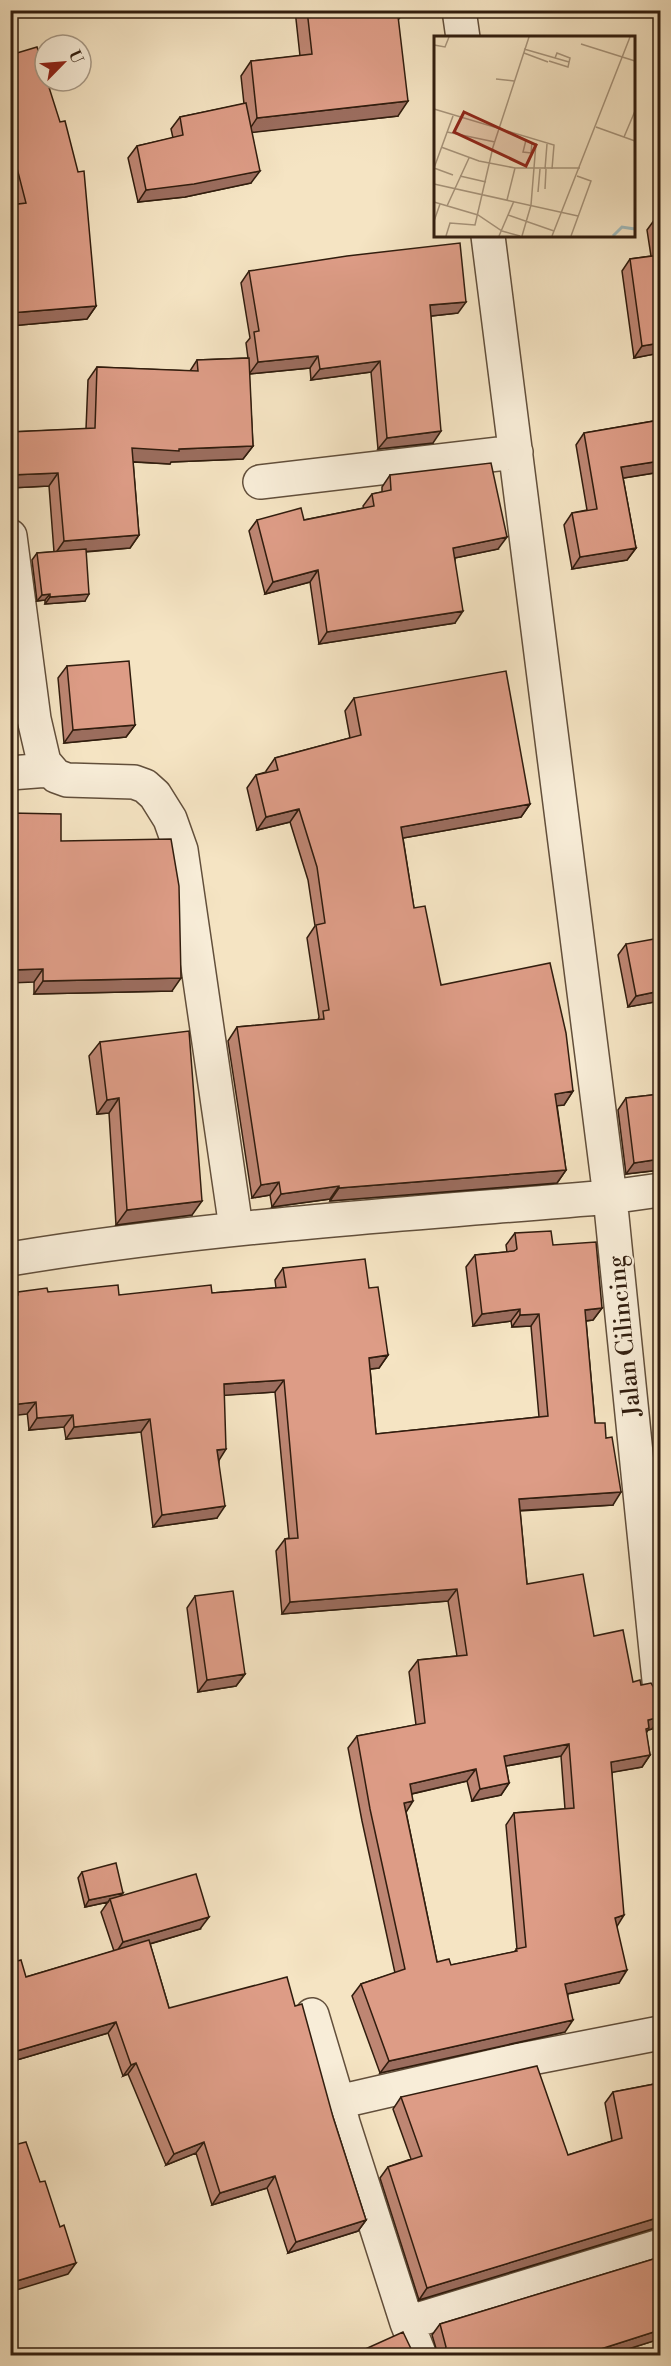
<svg xmlns="http://www.w3.org/2000/svg" width="671" height="2366" font-family="'Libre Bodoni',serif">
<rect width="100%" height="100%" fill="#f5e4c3"/>
<filter id="stains"><feTurbulence type="fractalNoise" baseFrequency=".00333" numOctaves="4"/><feColorMatrix values="0 0 0 0 .2 0 0 0 0 .09 0 0 0 0 .02 0 0 0 .5 -.17"/></filter>
<radialGradient id="worn" r=".72"><stop offset=".6" stop-color="#630" stop-opacity="0"/><stop offset="1" stop-color="#630" stop-opacity=".3"/></radialGradient>
<g fill="none" stroke-linecap="round" stroke-linejoin="round">
<defs>
<path id="minor" d="M459,10L463,38
M488,236L610,1197L660,1690
M260,482L516,452
M10,536L34,719L44,762L56,776L67,780L134,782L145,786L155,795L170,819L181,850L236,1228
M10,773L49,770
M10,1259C209,1226 410,1214 610,1197L660,1190
M312,2015L338,2102
M660,2033L516,2061L338,2102L343,2123L407,2323L660,2246
M407,2323L420,2356"/>
</defs>
<use href="#minor" stroke="#624f3b" stroke-width="36"/>
<use href="#minor" stroke="#f8edd8" stroke-width="33"/>
</g>
<path fill="#be8673" stroke="#311d0e" stroke-width="1.5" fill-rule="evenodd" d="M10,10L17,53L96,306L87,319L10,326V205H14L10,190Z
M295,10H401L402,15L398,20V116L252,132L251,183L185,197L138,202L128,158L137,146L173,138L171,129L180,117L244,104L241,76L251,61L300,56Z
M660,218V353L634,358L622,271L630,259L651,256L647,230L655,219Z
M249,271L458,313L431,316L433,443L378,449L371,372L311,380L310,368L249,374L253,446L243,459L171,462L170,464L133,462L139,535L130,548L86,552L85,601L45,604V600L37,601L32,560L37,553L54,552L49,486L10,488V432L86,429L88,380L97,367L190,371L197,360L248,358L246,343L250,338L241,283Z
M660,420V472L623,478L636,548L627,560L572,569L564,525L572,513L587,510L576,445L584,433Z
M390,475L498,549L455,558V623L319,644L310,582L265,594L249,531L257,520H304L364,508L363,506L372,494L382,492V487Z
M67,666L135,725L126,737L64,743L58,678Z
M354,698L530,804L521,817L403,838L414,908L441,985L573,1091L564,1105H557L566,1170L557,1183L330,1201V1199L272,1207L270,1195L252,1198L228,1041L237,1027L318,1020L319,1017L307,938L315,926L308,880L290,822L257,830L247,788L256,775L266,772V771L275,758L350,738L345,711Z
M61,841L172,991L34,994V982Z
M626,944L660,1001L628,1007L618,955Z
M100,1042L192,1215L116,1225L109,1113L97,1114L89,1056Z
M660,1094V1170L626,1174L618,1110L626,1098Z
M515,1233L553,1245L602,1308L593,1320L586,1321L595,1423L613,1505L520,1511L527,1584L594,1636L633,1682L641,1685L660,1717L652,1729L648,1730L646,1733L650,1755L642,1767L612,1772L619,1983L568,1994L565,2032L380,2073L352,1996L361,1984L395,1973L362,1821L348,1748L357,1736L416,1725L409,1672L418,1660L457,1656L448,1601L282,1614L276,1551L285,1539L289,1538L275,1392L224,1395L219,1461L217,1518L153,1527L141,1432L66,1439L64,1427L29,1430L15,1296L18,1292H48L119,1295L212,1293L276,1288L275,1280L283,1268L369,1288L388,1355L379,1368L370,1369L376,1434L539,1417L531,1326L512,1327L511,1321L473,1326L466,1267L475,1255L507,1252L506,1245ZM561,1756L565,1809L514,1813L506,1825L517,1949L514,1952L451,1965L437,1962L406,1812L412,1794L467,1781L472,1801L501,1795L509,1783L506,1766Z
M660,1433V1500L659,1494L654,1442Z
M195,1596L245,1674L236,1686L198,1692L187,1608Z
M82,1872L120,1896L200,1929L150,1944L169,2008L295,2006L333,2117L366,2220L358,2231L288,2253L267,2188L212,2205L196,2153L166,2165L128,2074L123,2076L108,2033L10,2062V1963L26,1977L114,1951L101,1912L108,1902L85,1907L78,1878Z
M660,2083V2228H655L419,2300L380,2178L388,2167L411,2159L393,2109L401,2097L568,2155L612,2141L605,2103L613,2092Z
M660,2257V2339L609,2355H438L432,2335L440,2324Z"/>
<path fill="#9b6d5e" stroke="#311d0e" stroke-width="1.5" d="M408,101L398,116L247,133L257,118Z
M260,171L251,183L185,197L138,202L146,190Z
M466,302L458,313L422,317L430,305Z
M96,306L87,319L10,326V313Z
M660,343V353L634,358L642,346Z
M318,356L310,368L249,374L258,362Z
M380,361L371,372L311,380L320,369Z
M441,431L433,443L378,449L387,438Z
M253,446L243,459L171,462L170,464L122,461L132,448L179,449Z
M660,461V472L612,480L621,467Z
M58,473L49,486L10,488V475Z
M139,535L130,548L55,554L64,541Z
M507,537L498,549L445,560L453,548Z
M636,548L627,560L572,569L580,557Z
M318,570L310,582L265,594L273,582Z
M50,594L45,600L37,601L42,595Z
M89,594L85,601L45,604L50,597Z
M463,611L455,623L319,644L327,632Z
M135,725L126,737L64,743L73,730Z
M530,804L521,817L392,840L401,827Z
M299,809L290,822L257,830L266,817Z
M43,969L34,982L10,983V970Z
M181,978L172,991L34,994L43,981Z
M660,991V1001L628,1007L636,996Z
M573,1091L564,1105L546,1107L555,1094Z
M119,1098L109,1113L97,1114L107,1100Z
M660,1159V1170L626,1174L634,1163Z
M566,1170L557,1183L330,1201L339,1188Z
M279,1182L270,1195L252,1198L261,1185Z
M339,1186L330,1199L272,1207L281,1194Z
M202,1201L192,1215L116,1225L127,1210Z
M602,1308L593,1320L576,1322L585,1310Z
M520,1309L511,1321L473,1326L482,1314Z
M539,1314L531,1326L512,1327L520,1315Z
M388,1355L379,1368L361,1370L369,1358Z
M284,1380L275,1392L215,1396L224,1384Z
M36,1402L27,1414L10,1416V1405Z
M73,1415L64,1427L29,1430L37,1418Z
M150,1419L141,1432L66,1439L74,1427Z
M226,1449L218,1462L217,1450Z
M621,1492L613,1505L510,1511L519,1499Z
M225,1506L217,1518L153,1527L162,1515Z
M457,1589L448,1601L282,1614L290,1602Z
M245,1674L236,1686L198,1692L207,1680Z
M660,1717L652,1729L648,1730L641,1740L648,1720Z
M569,1744L561,1756L495,1768L504,1756Z
M650,1755L642,1767L603,1774L611,1762Z
M476,1769L467,1781L402,1796L410,1784Z
M509,1783L501,1795L472,1801L480,1789Z
M413,1801L405,1814L404,1803Z
M123,1893L118,1899H110L108,1902L85,1907L89,1900Z
M624,1915L616,1928L615,1918Z
M209,1917L200,1929L115,1954L123,1942Z
M627,1970L619,1983L557,1996L565,1984Z
M573,2020L565,2032L380,2073L389,2061Z
M116,2022L108,2033L10,2062V2053Z
M136,2063L128,2074L123,2076L131,2065Z
M204,2142L196,2153L166,2165L174,2154Z
M275,2176L267,2188L212,2205L220,2193Z
M660,2217V2228H655L419,2300L427,2288Z
M366,2220L358,2231L288,2253L296,2242Z
M76,2263L68,2274L10,2292V2283Z
M660,2330V2339L609,2355H582Z"/>
<path fill="#dd9c86" stroke="#311d0e" stroke-width="1.5" fill-rule="evenodd" d="M10,10H14L17,53L37,47L45,73V81H47L60,122L65,121L78,172L84,171L96,306L10,313V205L26,203L10,141V135L15,134L10,121Z
M307,10H401L402,15L398,16L408,101L257,118L251,61L312,54Z
M246,103L260,171L194,184L146,190L137,146L183,135L180,117Z
M660,218V253L655,219Z
M460,243L466,302L430,305L441,431L387,438L380,361L320,369L318,356L258,362L254,332L259,331L249,271L347,256Z
M660,255V343L642,346L630,259Z
M249,358L253,446L179,449V451L132,448L139,535L64,541L58,473L10,475V432L95,428L97,367L198,371L197,360Z
M660,420V461L621,467L636,548L580,557L572,513L597,509L584,433Z
M491,463L507,537L453,548L463,611L327,632L318,570L273,582L257,520L301,508L304,520L374,506L372,494L391,490L390,475Z
M86,549L89,594L50,597V594L42,595L37,553Z
M129,661L135,725L73,730L67,666Z
M506,671L530,804L401,827L414,908L425,906L441,985L550,963L566,1033L573,1091L555,1094L566,1170L339,1188V1186L281,1194L279,1182L261,1185L237,1027L324,1019L323,1011L329,1010L316,925L325,923L317,867L299,809L266,817L256,775L278,770L275,758L361,735L354,698Z
M10,813L61,814V841L171,839L179,886L181,978L43,981V969L10,970Z
M660,938V991L636,996L626,944Z
M189,1031L202,1201L127,1210L119,1098L107,1100L100,1042Z
M660,1094V1159L634,1163L626,1098Z
M551,1231L553,1245L596,1242L602,1308L585,1310L595,1423H605L606,1438L612,1437L621,1492L519,1499L527,1584L583,1574L594,1636L623,1630L633,1682L640,1680L641,1685L651,1683L656,1691L660,1717L648,1720L649,1728L646,1729L650,1755L611,1762L624,1915L615,1918L627,1970L565,1984L573,2020L389,2061L361,1984L405,1969L370,1809L357,1736L425,1723L418,1660L467,1655L457,1589L290,1602L285,1539L298,1538L284,1380L224,1384L226,1449L217,1450L225,1506L162,1515L150,1419L74,1427L73,1415L37,1418L36,1402L10,1405V1296L18,1295V1292L47,1288L48,1292L118,1285L119,1295L211,1285L212,1293L286,1287L283,1268L365,1259L369,1288L378,1287L388,1355L369,1358L376,1434L548,1416L539,1314L520,1315V1309L482,1314L475,1255L514,1251L517,1249L515,1233ZM569,1744L574,1808L514,1813L526,1947L516,1949L517,1951L451,1965L449,1959L437,1962L404,1803L413,1801L410,1784L476,1769L480,1789L509,1783L504,1756Z
M233,1591L245,1674L207,1680L195,1596Z
M116,1863L123,1893L89,1900L82,1872Z
M196,1874L209,1917L123,1942L110,1899Z
M149,1940L169,2008L287,1977L295,2006L302,2004L333,2117L366,2220L296,2242L275,2176L220,2193L204,2142L174,2154L136,2063L131,2065L116,2022L10,2053V1963L21,1960L26,1977Z
M537,2066L568,2155L622,2138L613,2092L660,2083V2217L427,2288L388,2167L422,2156L401,2097Z
M26,2142L40,2182L45,2181L60,2227L64,2225L76,2263L10,2283V2146Z
M660,2257V2330L582,2355H443L446,2347L440,2324Z
M403,2332L414,2355H352Z"/>
<g text-anchor="middle" stroke-width="4.5" stroke-linejoin="round" paint-order="stroke">
<g font-size="24" fill="#311d0e" stroke="#f8edd8">
<text transform="translate(624 1336) rotate(-96)" y="8">Jalan Cilincing</text>
</g>
</g>
<g transform="translate(434 36)">
<rect width="201" height="201" fill="#f5e4c3"/>
<path fill="none" stroke="#a1bcbe" stroke-width="3" d="M179,200L188,191L201,193"/>
<path fill="none" stroke="#a7947b" stroke-width="1.5" d="M147,8L201,25M0,9L11,11L15,1M90,13L135,26M90,17L114,26M115,25L134,31L136,22L123,17L121,22M62,43L80,45M0,73L120,109L118,133M162,91L201,105M13,96L61,106M190,101L201,75M92,104L89,116L97,117L98,106M7,111L45,125L81,132H146M0,132L19,80M0,132L19,139M111,133L113,108M26,140L52,146M0,148L144,180M111,153L112,133M104,156L106,133M73,164L81,132M0,166L44,179L68,195L86,200M13,170L35,122M74,179L120,195M0,185L6,168M12,200L16,187L41,189L59,111L95,1M65,200L80,165M88,200L97,169L102,107M118,200L196,1M137,200L157,145L143,140"/>
<path fill="#8f2418" fill-opacity="0.15" stroke="#8f2418" stroke-width="3" d="M30,76L102,109L92,130L20,96Z"/>
<rect width="201" height="201" fill="none" stroke="#311d0e" stroke-width="3"/>
</g>
<rect width="671" height="2366" fill="none" stroke="#f5e4c3" stroke-width="36"/>
<rect x="12" y="12" width="647" height="2342" fill="none" stroke="#311d0e" stroke-width="3"/>
<rect x="18" y="18" width="635" height="2330" fill="none" stroke="#311d0e" stroke-width="1.5"/>
<g transform="translate(63 63) rotate(65)"><circle r="28" fill="#f8edd8" stroke="#a89a87" stroke-width="1.5"/>
<path d="M0-4.5L10 22L0 15L-10 22Z" fill="#8f2418"/>
<text y="-9" font-size="16" font-weight="bold" text-anchor="middle" fill="#311d0e">U</text>
</g>
<rect width="100%" height="100%" filter="url(#stains)"/>
<rect width="100%" height="100%" fill="url(#worn)"/>
</svg>
